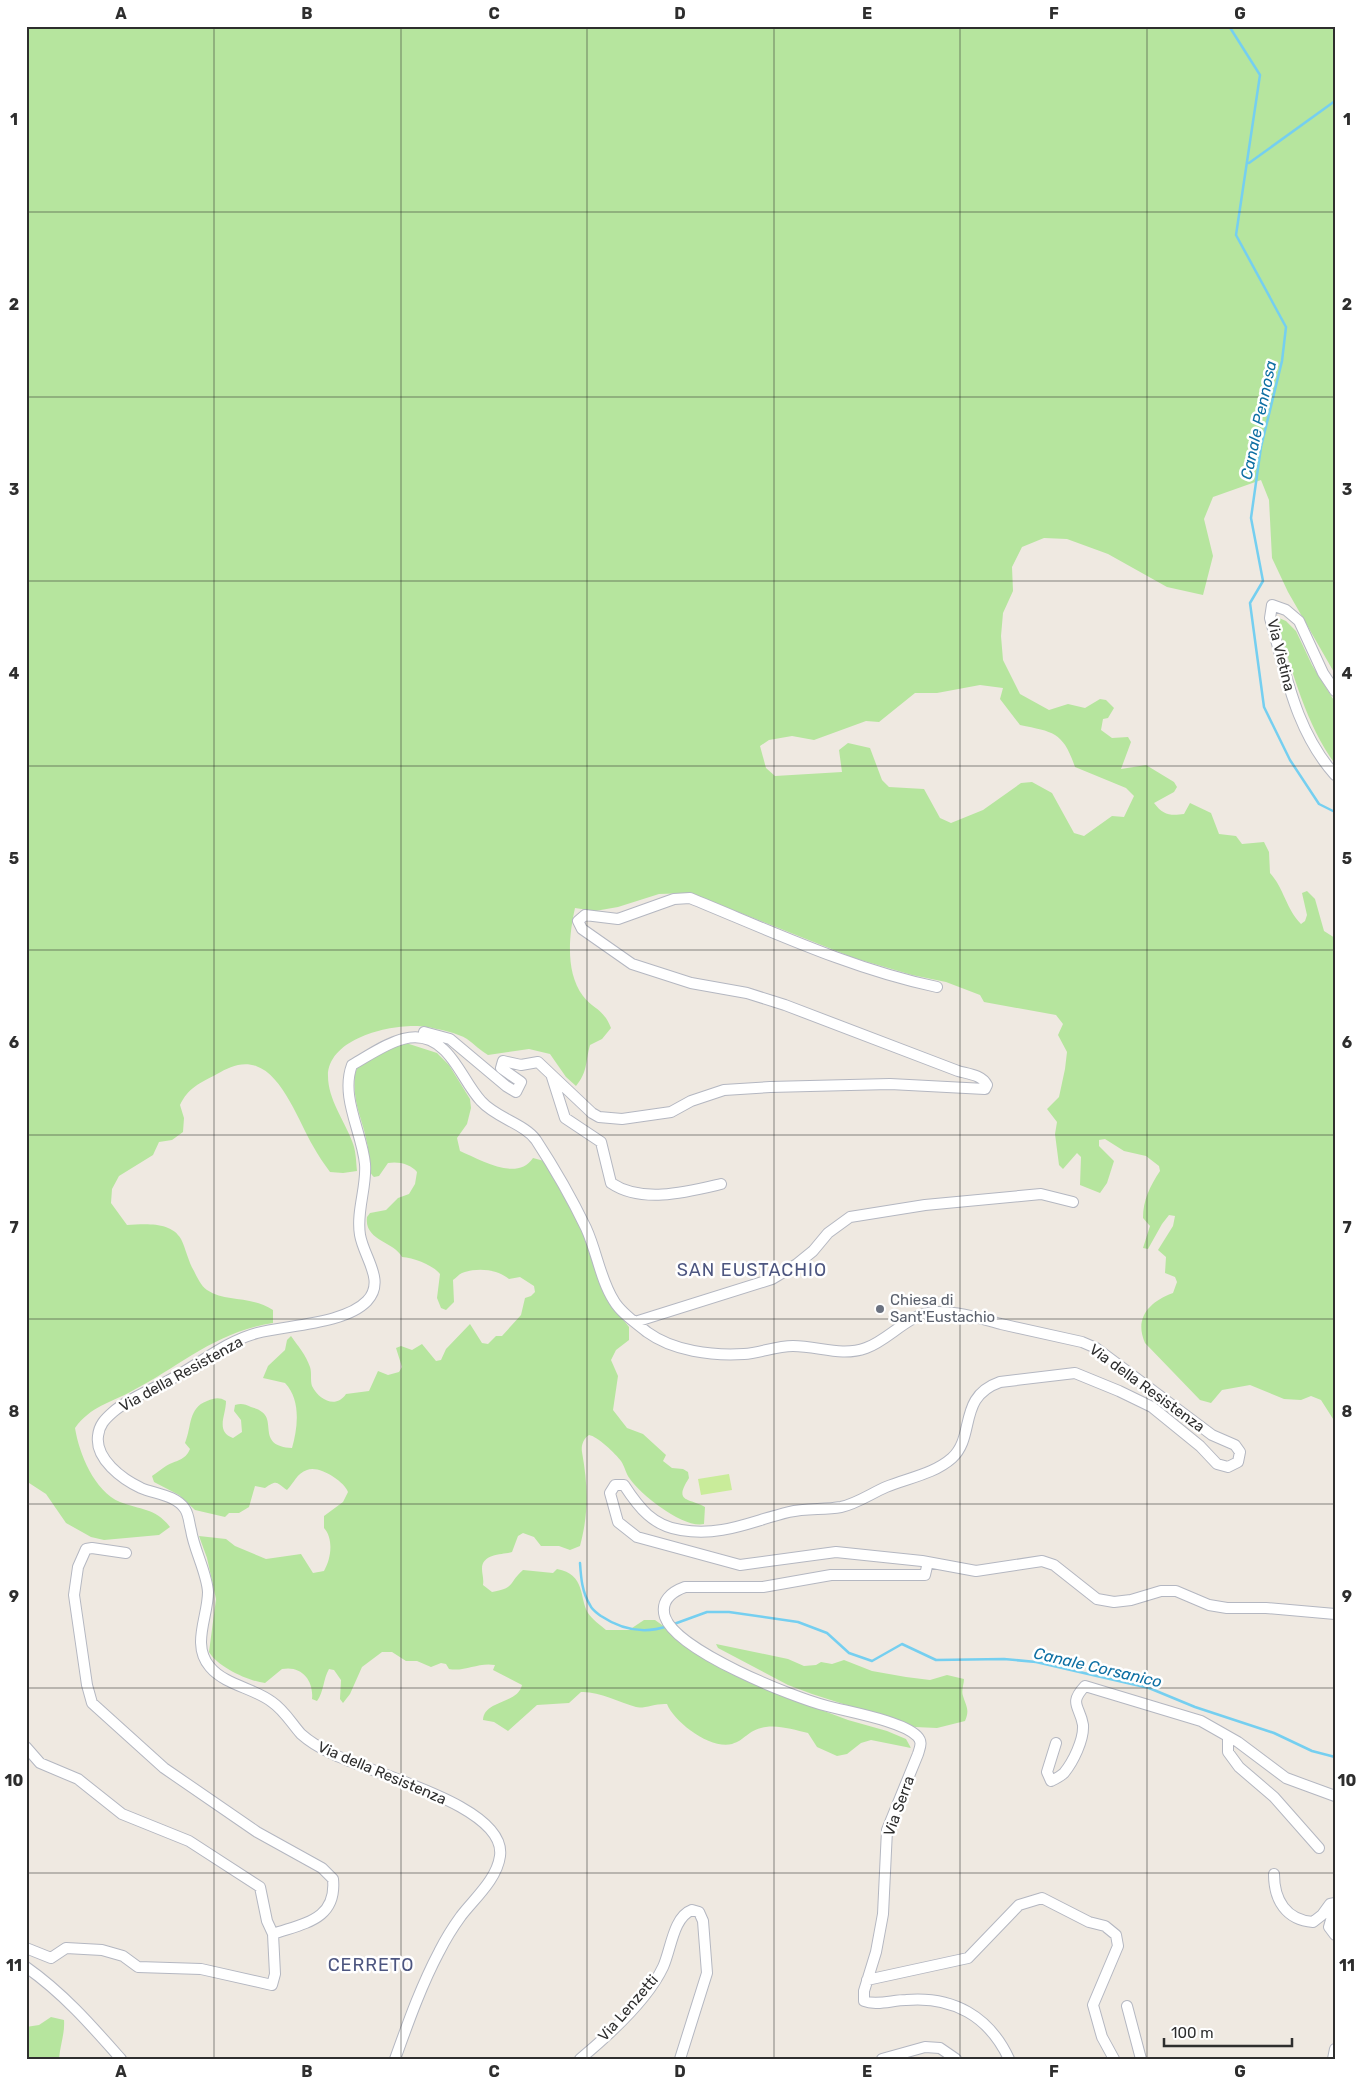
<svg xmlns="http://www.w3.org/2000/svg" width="1361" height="2085" font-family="Rubik,sans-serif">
<rect width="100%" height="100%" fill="#efe9e1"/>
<path fill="#b6e59e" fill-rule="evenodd" d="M26,26H1335V674L1288,592L1272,558L1269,500L1261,480L1213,497L1204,519L1213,556L1203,595L1167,587L1108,554L1067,539L1044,538L1022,547L1012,567L1013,591L1003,613L1001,636L1003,660L1020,694L1049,710L1068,704L1085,708L1100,699L1106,700L1114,708L1108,718L1103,719L1101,730L1112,738L1128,737L1131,742L1121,769L1146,765L1174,782L1177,787L1174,792L1154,803C1163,815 1170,816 1184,814L1190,803L1211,813L1219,834L1236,836L1242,844L1264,842L1269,852L1270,873C1284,888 1286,909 1301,924L1305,921L1307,915L1302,893L1307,891L1315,899L1324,931L1335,938V1422L1321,1400L1311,1396L1301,1400L1284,1399L1250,1385L1222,1390L1211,1403L1200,1400L1145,1343C1134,1318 1149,1302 1173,1293L1177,1282L1175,1277L1165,1273L1166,1257L1158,1250L1173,1226L1175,1216L1169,1215L1162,1224L1148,1249L1143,1248L1150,1226L1143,1218C1143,1200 1150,1186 1160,1171L1159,1166L1146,1156L1124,1151L1105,1139L1099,1140V1146L1114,1161L1107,1183L1100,1193L1080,1185L1081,1157L1077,1153L1063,1169L1059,1165L1055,1134L1057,1122L1047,1109L1059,1097L1065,1069L1067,1052L1058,1035L1063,1024L1056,1015L984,1002L980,995L946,982L912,975L854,958L690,893L659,894L618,907L595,911L575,908C569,935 565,972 583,996C594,1010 603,1008 611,1028L602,1039L590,1045C585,1063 588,1071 576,1086L566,1077L550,1054L529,1049L488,1055C481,1051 474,1044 467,1039C458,1033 438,1029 427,1027C396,1022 328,1037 328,1076C328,1099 344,1120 352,1141C356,1150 356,1161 357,1171L343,1173L330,1172C324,1164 318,1155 313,1146C300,1124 283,1075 256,1066C242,1061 229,1067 217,1074C200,1083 188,1088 180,1105L184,1118L183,1132L172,1140L159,1142L153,1155L119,1176L112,1189L111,1203L127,1225C144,1224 171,1221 181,1239C186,1249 188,1261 194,1271C197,1277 201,1286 207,1290C227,1303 250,1295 273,1310V1323C215,1332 182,1365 132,1391C110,1403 91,1406 75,1428C79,1453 94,1491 120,1502C140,1510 156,1508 170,1527L159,1535L104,1540L91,1537L66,1523L46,1494L26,1481ZM980,685L1003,688L1000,699L1020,725C1054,732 1063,732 1075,767L1126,788L1134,796L1124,817L1112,816L1084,836L1074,833L1052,793L1032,782L1021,783L983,810L951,823L940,818L924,789L889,787L882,780L870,748L848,743L839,750L842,772L775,776L766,768L760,746L769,740L792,736L814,740L866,721L879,722L915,693H937Z
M1279,618L1286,621L1296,631L1312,665L1335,702V764C1306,724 1293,673 1278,626Z
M406,1043L437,1053L449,1065L470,1099L471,1108L467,1124L457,1138L460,1151C481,1160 517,1182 533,1158L544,1161L586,1237L614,1308L629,1327V1340L616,1350L611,1360L618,1376L613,1410L627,1428L643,1434L666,1455L663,1461L672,1468L683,1469L688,1472L689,1478C673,1503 689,1498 705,1507L704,1524C684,1529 641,1495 630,1479C626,1474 625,1467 621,1461C616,1454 597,1436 589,1435C583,1439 581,1446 582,1452C588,1486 589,1512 580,1546L570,1550L559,1546H541L534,1537L523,1533L518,1536L512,1552C503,1555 482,1553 482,1569C482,1574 484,1579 483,1585L492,1592C516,1588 508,1583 523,1570L553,1573L557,1569C586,1574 579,1598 588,1613C592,1619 600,1625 606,1630H629L644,1620H655L669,1630L792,1699L848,1720L887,1731L906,1739L911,1748L871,1740L861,1743L847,1754L837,1756L817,1747L808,1733C795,1730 779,1725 766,1727C747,1730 746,1740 732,1744C711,1750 674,1722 667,1704C656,1703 644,1709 636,1707C619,1702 598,1691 581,1692L569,1703L537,1705L508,1731L494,1722L483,1720C484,1700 518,1704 522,1685L493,1670L495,1665C478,1662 465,1672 449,1669L446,1664L441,1663L431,1667L417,1661H406L392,1652H382L362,1667L350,1694L343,1703L340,1699L341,1680L334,1670L329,1669C323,1679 324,1692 317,1701L312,1699C314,1681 302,1665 282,1669L265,1683C248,1681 218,1667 209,1652L216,1599L207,1558L199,1536L226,1539L235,1546L266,1559L301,1554L313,1573L324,1571C331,1559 334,1539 324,1528V1516L343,1502L348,1492C344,1481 319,1465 307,1470C297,1473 294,1483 287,1490C276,1483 278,1479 265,1488L255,1486L249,1507L239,1513H229L225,1517L195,1510L179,1495L154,1482L152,1476C157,1473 161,1469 166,1466C176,1460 185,1461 190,1449L185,1443C192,1426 188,1408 207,1401C215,1398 219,1397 226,1401C226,1416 215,1431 233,1438L242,1432L241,1420L234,1411L235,1405C241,1403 245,1404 251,1407C254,1408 259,1409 262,1412C276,1422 257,1446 292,1448C298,1427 301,1400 285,1383L263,1378L268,1366L285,1350L287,1340L291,1336C298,1346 306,1355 310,1367C312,1373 310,1380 312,1386C319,1400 336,1409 346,1394L369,1391L378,1371L388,1375L399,1372L402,1367L396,1348L401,1346L412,1350L422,1344L436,1361L441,1360L446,1349L470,1324L482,1343L488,1344L496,1336H502L521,1315L525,1298L531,1296L535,1292L534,1286L520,1277L509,1279C497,1269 477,1267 462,1273C459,1274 456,1278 453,1280L454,1302L446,1310L441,1308L437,1298L440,1274C433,1265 414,1258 402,1257C394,1241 364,1241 367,1217L370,1213L386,1210L398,1198L409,1194L415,1184L417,1172C411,1164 398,1161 388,1163L379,1176L374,1177C365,1169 370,1155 367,1143C362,1117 352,1103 355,1074L357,1068L391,1047Z
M716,1644L788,1659L804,1666L816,1665L821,1662L832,1664L844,1660L872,1671L906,1677L930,1680L947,1675L964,1679C964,1684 961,1691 963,1696C966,1706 970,1710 965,1721L937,1728L915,1727L812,1694L788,1685L718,1648Z
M51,2017L64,2020C65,2034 60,2045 59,2059H26V2027L39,2025Z"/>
<path fill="#c9ec9a" d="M729,1474L732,1490L701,1495L698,1479Z"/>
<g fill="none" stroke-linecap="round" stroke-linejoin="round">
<path stroke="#75cff0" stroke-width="2.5" d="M1229,26L1260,75L1236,235L1286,327L1282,361L1261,447L1251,518L1263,581L1250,603L1264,707L1290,760L1319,804L1335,812
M1249,163L1335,101
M580,1563C581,1578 582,1592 590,1605C592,1610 597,1613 601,1616C622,1630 645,1634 668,1626
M674,1624L707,1612H729L798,1622L827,1633L849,1653L872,1661L902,1644L936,1660L1004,1659L1036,1662L1149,1688L1195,1707L1274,1733L1312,1751L1335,1757"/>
<defs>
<path id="minor" d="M1335,691L1323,673L1299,621L1286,610L1272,605L1270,618C1286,673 1295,730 1335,775
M424,1032L450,1039L506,1086L516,1092L521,1082L501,1068L503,1061L521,1065L538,1062L592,1113L599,1117L622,1119L671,1112L691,1101L724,1090L770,1087L890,1084L985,1089L987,1085C982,1075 969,1074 958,1071L785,1005L747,993L691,983L632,964L582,929L578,921L585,915L618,919L674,899L690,898C771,931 851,969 937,987
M552,1077L565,1118L601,1142L611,1183C642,1204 687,1192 721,1184
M635,1322L772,1279L797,1264L813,1251L828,1233L850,1217L925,1205L1041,1194L1073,1202
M928,1562L925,1575H831L763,1587H685C671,1592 660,1601 665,1617C677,1651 792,1697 827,1706C849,1712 902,1721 917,1736C923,1742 920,1747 918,1754L887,1830L883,1914L876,1952L864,1991V2001C876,2006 893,2000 906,2000C953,1996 989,2016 1009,2059
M1228,1737V1752L1239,1767L1274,1797L1319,1848
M1056,1743L1047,1772L1051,1781C1055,1779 1061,1776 1064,1773C1073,1762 1084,1740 1083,1725C1080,1706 1068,1704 1085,1686L1201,1721L1238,1742L1286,1778L1335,1796
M26,1747L40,1763L78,1779L122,1814L189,1841L260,1887L267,1921L273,1934
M1274,1874C1274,1900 1286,1920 1313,1922L1322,1915L1330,1904L1335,1903
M1335,1906L1329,1927L1335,1935
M26,1948L51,1958L66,1948L102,1950L123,1956L138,1967L201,1969L272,1985L275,1974L273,1934C304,1923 337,1920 333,1879L322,1868L257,1832L164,1768L92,1703L87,1685L74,1595L78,1567L86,1549L92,1548L126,1553
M26,1967C63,1993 91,2025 121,2059
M867,1980L968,1958L1019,1905L1042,1898L1089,1922L1105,1926L1116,1935L1118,1946L1093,2005L1102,2037L1114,2059
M1127,2006L1141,2059
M395,2059C408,2023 421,1986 439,1952C445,1940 453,1927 461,1916C475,1898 497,1879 500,1856C507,1805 368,1773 331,1753C320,1748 310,1742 301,1734C292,1724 284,1710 272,1702C254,1688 225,1685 210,1667C191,1645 208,1617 208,1592C207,1573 194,1550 191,1530C189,1523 189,1515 185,1509C176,1495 155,1494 141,1488C122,1479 95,1459 98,1436C99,1425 105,1419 113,1412C130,1397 155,1389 175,1377C202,1362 227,1341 257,1333C287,1325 345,1324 367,1301C386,1281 364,1258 360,1235C356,1211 367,1187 365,1164C362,1132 340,1097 352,1065C379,1050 414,1021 443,1049C458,1062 467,1086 481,1101C496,1118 525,1124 536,1140C553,1166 573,1201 586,1228C597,1252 600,1279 614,1301C621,1313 636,1323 647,1332C673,1351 712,1356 744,1354C760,1353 776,1346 793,1346C819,1346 841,1357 866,1348C889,1340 908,1314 934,1312C957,1311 979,1318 1001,1324C1028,1330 1055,1336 1082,1342L1096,1348L1212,1435L1235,1445L1240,1452L1238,1462L1228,1467L1217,1464L1200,1446L1152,1407L1119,1391L1075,1373L1000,1382C957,1397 976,1436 952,1458C934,1474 908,1478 886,1487C872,1493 856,1504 841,1507C824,1510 806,1508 789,1512C751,1521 722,1537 681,1530C653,1526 639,1508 624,1485H615L610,1493L618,1522L637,1537L740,1565L836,1552L922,1561L976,1571L1042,1561L1054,1565L1097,1599L1114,1602L1131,1600L1161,1591H1176L1209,1605L1227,1608H1266L1335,1614
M580,2059C609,2035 647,2001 663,1967C671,1950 673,1917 692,1910L699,1912L703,1921L707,1973L680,2059
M882,2059L925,2047L940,2048L956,2059
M1333,2059L1335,2049"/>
</defs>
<use href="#minor" stroke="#b4b7c1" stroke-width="12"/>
<use href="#minor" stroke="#fff" stroke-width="10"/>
</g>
<path fill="none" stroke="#2e2e2e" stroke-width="1" stroke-opacity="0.55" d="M214,26V2059M401,26V2059M587,26V2059M774,26V2059M960,26V2059M1147,26V2059M26,212H1335M26,397H1335M26,581H1335M26,766H1335M26,950H1335M26,1135H1335M26,1319H1335M26,1504H1335M26,1688H1335M26,1873H1335"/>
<circle fill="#6b7280" stroke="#fff" stroke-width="2" cx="880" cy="1309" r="5"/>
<g text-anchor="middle" stroke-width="5" stroke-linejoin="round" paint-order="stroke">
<g font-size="15" fill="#2e2e2e" stroke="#fff">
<text transform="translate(1281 655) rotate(76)" y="5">Via Vietina</text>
<text transform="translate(181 1374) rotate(-29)" y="5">Via della Resistenza</text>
<text transform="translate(1147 1388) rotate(36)" y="5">Via della Resistenza</text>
<text transform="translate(382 1773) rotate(23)" y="5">Via della Resistenza</text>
<text transform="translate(899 1806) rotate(-70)" y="5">Via Serra</text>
<text transform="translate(628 2008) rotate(-49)" y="5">Via Lenzetti</text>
</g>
<g font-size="15" fill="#5b616d" stroke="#fff" text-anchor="start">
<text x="890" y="1305">Chiesa di<tspan x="890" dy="17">Sant'Eustachio</tspan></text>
</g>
<g font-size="16" font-style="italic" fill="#0d6fa3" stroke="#fff">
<text transform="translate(1258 420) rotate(-78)" y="6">Canale Pennosa</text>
<text transform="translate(1098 1667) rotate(13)" y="6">Canale Corsanico</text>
</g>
<g font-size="18" letter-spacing="1" fill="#4d5680" stroke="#fff">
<text x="752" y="1276">SAN EUSTACHIO</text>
<text x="371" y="1971">CERRETO</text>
</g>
</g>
<rect width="1361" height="2085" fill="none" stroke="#ffffff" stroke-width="55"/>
<path d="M1164 2038v8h128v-8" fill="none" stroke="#2e2e2e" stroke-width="2.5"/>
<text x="1171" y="2038" font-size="15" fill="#2e2e2e" stroke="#ffffff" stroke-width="4" paint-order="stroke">100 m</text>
<rect x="28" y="28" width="1306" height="2030" fill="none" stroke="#2e2e2e" stroke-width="2"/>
<g font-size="16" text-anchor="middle" font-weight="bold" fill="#2e2e2e">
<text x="121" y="19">A</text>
<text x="307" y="19">B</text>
<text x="494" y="19">C</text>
<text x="680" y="19">D</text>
<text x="867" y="19">E</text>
<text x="1054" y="19">F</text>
<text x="1240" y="19">G</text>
<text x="14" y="125">1</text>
<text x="1347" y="125">1</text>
<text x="14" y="310">2</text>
<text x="1347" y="310">2</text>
<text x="14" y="495">3</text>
<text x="1347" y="495">3</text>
<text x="14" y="679">4</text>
<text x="1347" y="679">4</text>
<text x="14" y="864">5</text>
<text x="1347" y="864">5</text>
<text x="14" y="1048">6</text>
<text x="1347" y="1048">6</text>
<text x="14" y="1233">7</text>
<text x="1347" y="1233">7</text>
<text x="14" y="1417">8</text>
<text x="1347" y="1417">8</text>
<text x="14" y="1602">9</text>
<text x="1347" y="1602">9</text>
<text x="14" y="1786">10</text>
<text x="1347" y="1786">10</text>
<text x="14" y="1971">11</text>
<text x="1347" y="1971">11</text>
<text x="121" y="2077">A</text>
<text x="307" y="2077">B</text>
<text x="494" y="2077">C</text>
<text x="680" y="2077">D</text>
<text x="867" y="2077">E</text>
<text x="1054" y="2077">F</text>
<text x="1240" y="2077">G</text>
</g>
</svg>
